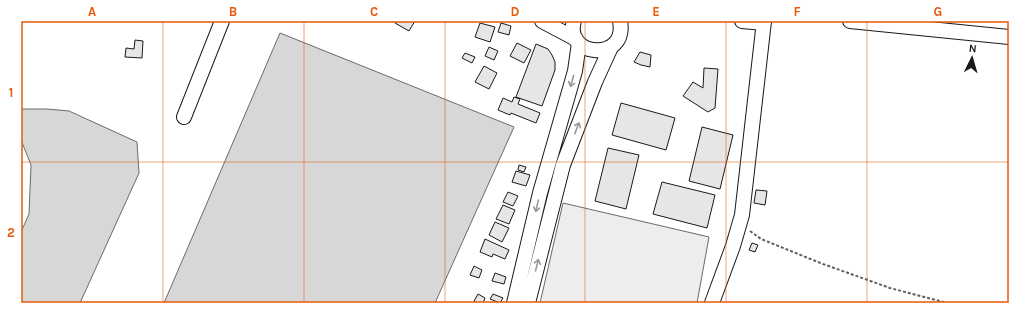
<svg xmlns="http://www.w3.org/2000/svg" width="1030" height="324" font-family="Karla,sans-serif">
<rect width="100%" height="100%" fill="#fff"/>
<path fill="#ededed" stroke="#6a6a6a" d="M563,203L709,237L697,303H540Z"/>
<path fill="#d7d7d7" stroke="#6a6a6a" d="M280,33L514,127L435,303H164Z
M23,109H47L69,111L137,142L139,173L80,303H21V232L29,214L31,165L21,140V111Z"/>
<path fill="#e6e6e6" stroke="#1a1a1a" d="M396,21H415L409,31L395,23Z
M480,23L495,27L490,42L475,37Z
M501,23L511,26L509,35L498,32Z
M135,40L143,41L142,58L125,57L126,48L134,49Z
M517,43L531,50L524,63L510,56Z
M536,44L548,49L552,55L555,62V70L542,106L516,97Z
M489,47L498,51L494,60L485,56Z
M640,52L651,55L650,67L641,65L634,62Z
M465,53L475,57L472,63L462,58Z
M484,66L497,73L489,89L475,82Z
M704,68L718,69L715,108L708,112L683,96L693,82L703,88Z
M514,97L520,99L518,104L540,113L536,123L511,113L510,115L498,110L503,98L512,102Z
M621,103L675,118L666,150L612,135Z
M702,127L733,135L720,189L689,181Z
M608,148L639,155L626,209L595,201Z
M519,165L526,167L524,172L518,170Z
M516,171L530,175L526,186L512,182Z
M662,182L715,195L707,228L653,214Z
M756,190L767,191L765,205L754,203Z
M508,192L518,196L513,206L503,202Z
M503,205L515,210L509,224L496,219Z
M495,222L509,228L502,242L489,235Z
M485,239L509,250L505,259L493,254L492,257L480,252Z
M752,243L758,245L755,252L749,250Z
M474,266L482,270L479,278L470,275Z
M495,273L506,277L504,284L492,281Z
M478,294L485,298L483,303H478L474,301Z
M493,294L503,298L500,303L490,299Z"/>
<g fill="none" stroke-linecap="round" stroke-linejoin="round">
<defs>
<path id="minor" d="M542,21L576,39
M574,21C563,57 628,63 620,21
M742,21L764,23
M850,21L1009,37
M184,117L222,21
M514,303L540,193L575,71L579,43
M528,303L563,165L595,82L611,47
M712,303L733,246L742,215L764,21"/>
</defs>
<use href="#minor" stroke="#1a1a1a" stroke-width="16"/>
<path stroke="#5f5f5f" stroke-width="2" stroke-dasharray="3 2" stroke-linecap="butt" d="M750,231L761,239L823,264L890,288L947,303"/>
<use href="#minor" stroke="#fff" stroke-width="14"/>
</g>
<defs><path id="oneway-shaft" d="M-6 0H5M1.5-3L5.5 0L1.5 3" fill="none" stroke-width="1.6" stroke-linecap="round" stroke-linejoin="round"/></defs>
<g stroke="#989898">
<use href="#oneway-shaft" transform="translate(572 81) rotate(106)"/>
<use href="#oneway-shaft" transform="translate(577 128) rotate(-69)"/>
<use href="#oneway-shaft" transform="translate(537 206) rotate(103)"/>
<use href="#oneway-shaft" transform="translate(537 265) rotate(-76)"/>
</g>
<path fill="none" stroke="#e8590c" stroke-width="1" stroke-opacity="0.55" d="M163,21V303M304,21V303M445,21V303M585,21V303M726,21V303M867,21V303M21,162H1009"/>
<rect width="1030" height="324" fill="none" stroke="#ffffff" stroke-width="44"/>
<g transform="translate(972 58) rotate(5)" stroke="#ffffff" stroke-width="3" paint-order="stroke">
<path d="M0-3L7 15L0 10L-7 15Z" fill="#1a1a1a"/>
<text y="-6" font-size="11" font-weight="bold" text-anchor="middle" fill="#1a1a1a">N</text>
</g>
<rect x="22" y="22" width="986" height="280" fill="none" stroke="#e8590c" stroke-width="1.5"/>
<g font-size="13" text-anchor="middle" font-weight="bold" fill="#e8590c">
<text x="92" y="16">A</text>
<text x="233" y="16">B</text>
<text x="374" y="16">C</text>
<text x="515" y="16">D</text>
<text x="656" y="16">E</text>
<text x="797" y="16">F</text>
<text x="938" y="16">G</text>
<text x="11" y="97">1</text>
<text x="11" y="237">2</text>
</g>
</svg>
